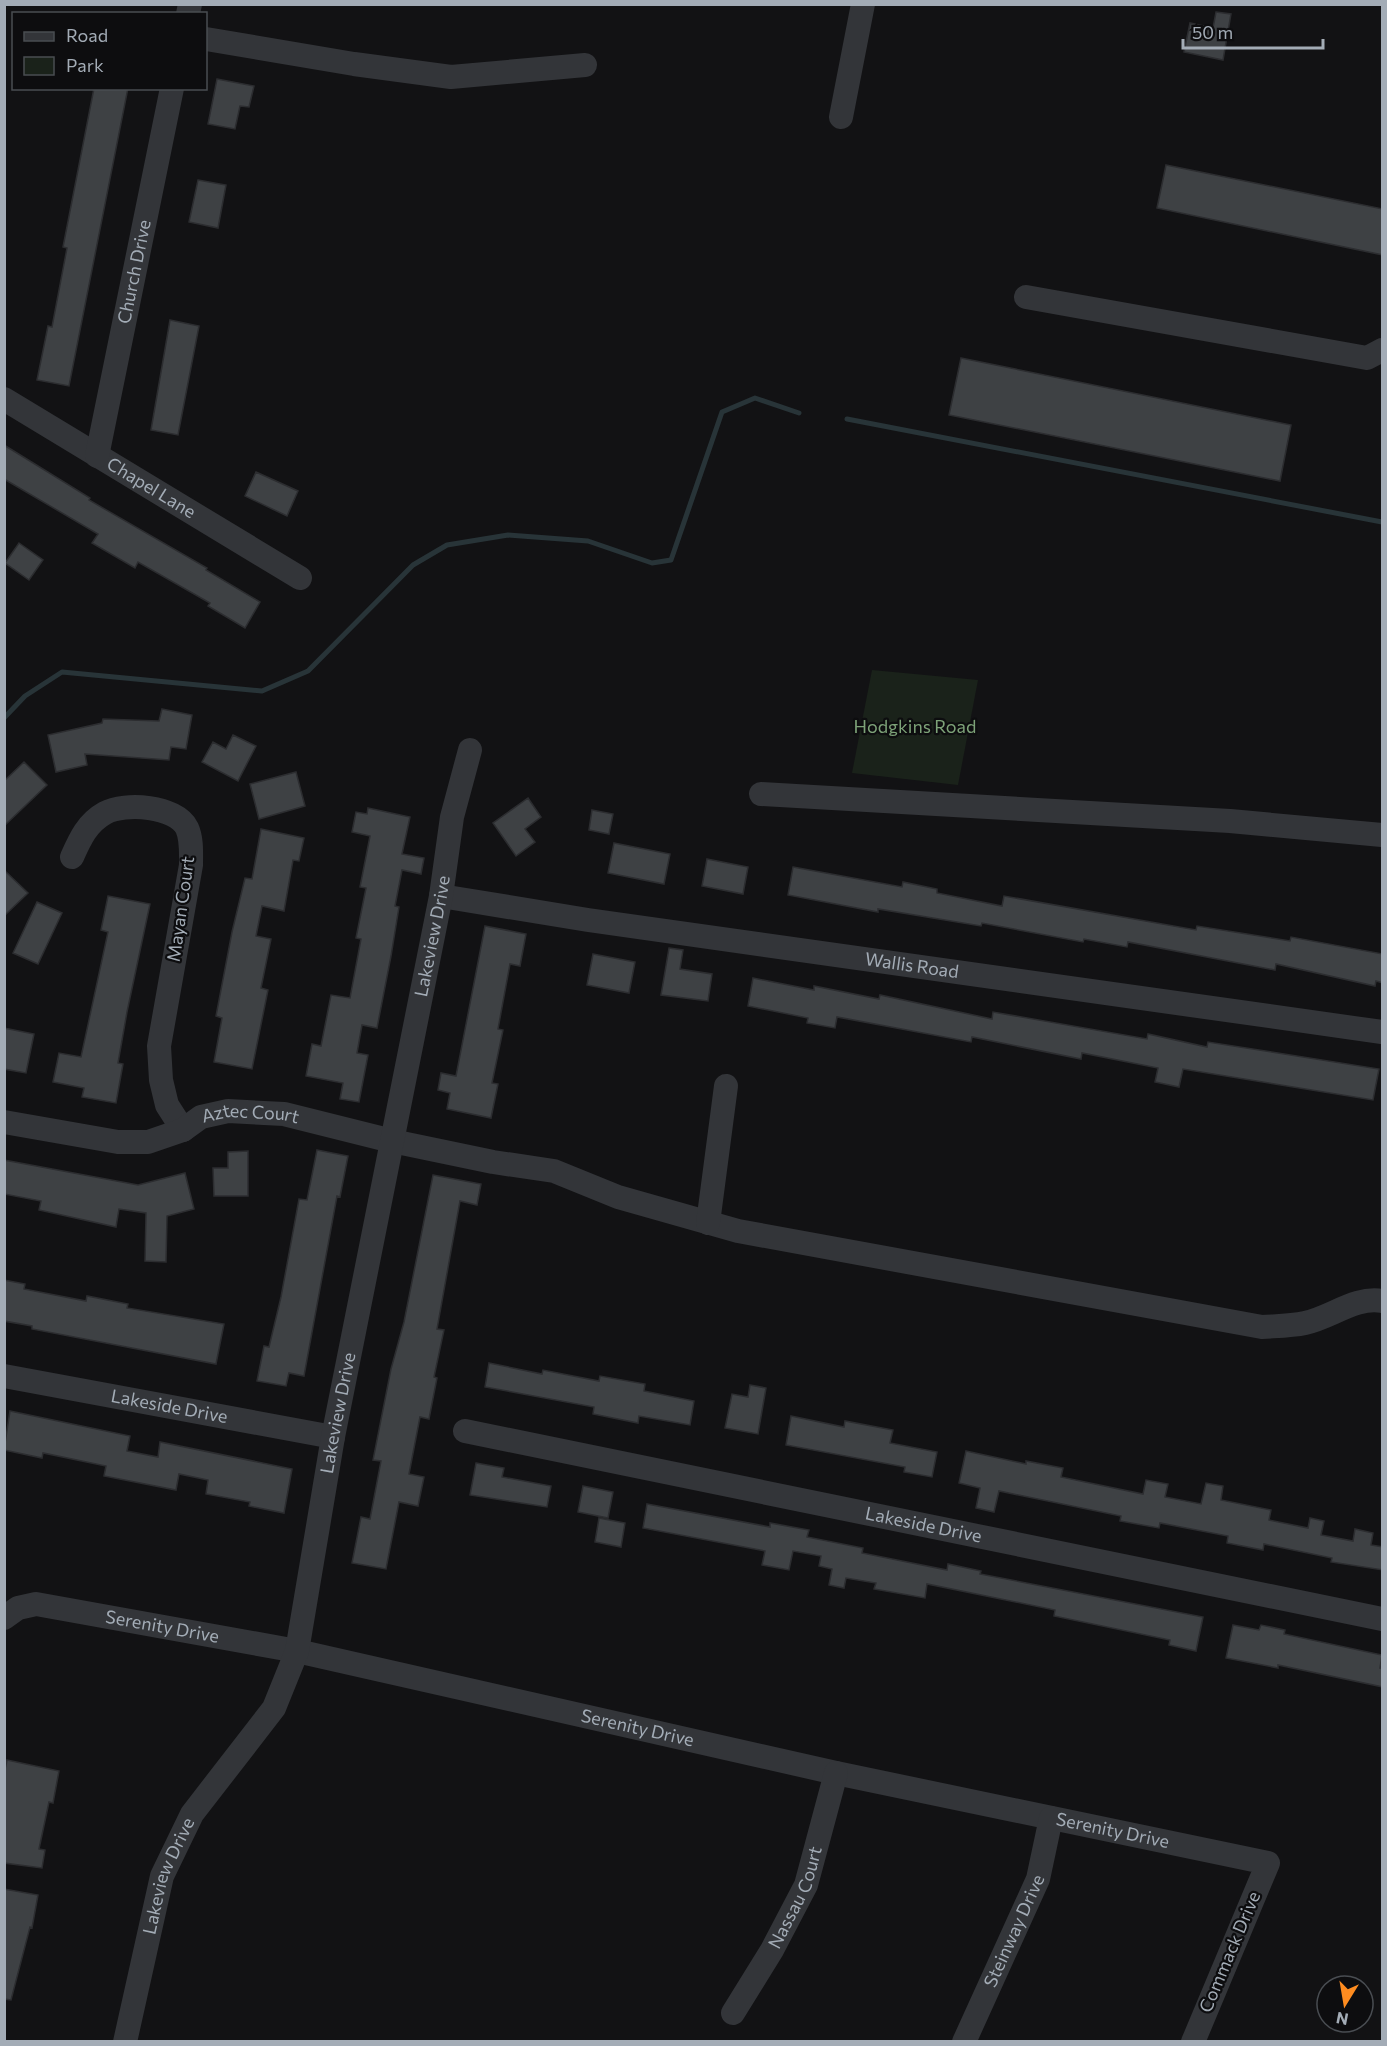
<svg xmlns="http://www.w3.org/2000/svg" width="1387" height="2046" font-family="Commissioner,sans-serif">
<rect width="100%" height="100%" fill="#121214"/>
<path fill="#1a221a" d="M872,670L978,680L958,785L852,773Z"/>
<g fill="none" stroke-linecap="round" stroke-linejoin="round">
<path stroke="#283438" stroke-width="5" d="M847,419L1382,522
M4,718L25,696L62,672L262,691L308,671L413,565L447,545L508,535L588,541L652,563L671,560L722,412L755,398L799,413"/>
</g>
<path fill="#3e4144" stroke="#2c2d30" stroke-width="1.5" d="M1216,12L1231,14L1223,60L1184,52L1190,23L1213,28Z
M217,79L254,86L249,107L240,106L235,129L208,124Z
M94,88H128L69,386L37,380L48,326L52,327L67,248L63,247Z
M1166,165L1383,209V255L1157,208Z
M198,180L226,185L218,228L189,222Z
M170,320L199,326L178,435L151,430Z
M961,358L1291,425L1280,481L949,415Z
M4,445L90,498L89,500L207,568L206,570L260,602L245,628L208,606L210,603L138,562L135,568L92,543L98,534L4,479Z
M256,472L298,491L287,516L245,496Z
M19,543L43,560L29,580L5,563Z
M162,709L192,715L186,749L171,747L169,760L85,754L87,765L56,772L48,735L102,723L103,719L159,721Z
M233,735L256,746L238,781L202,762L213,742L226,749Z
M24,762L47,785L4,826V781Z
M296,772L305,806L259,819L250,784Z
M528,798L541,817L525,829L535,842L516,856L493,823Z
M368,808L410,817L402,854L424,858L421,874L402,870L395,906L399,907L391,956L377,1028L362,1025L357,1053L368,1055L359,1102L340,1099L343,1083L306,1076L312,1044L321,1046L331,995L350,998L361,939L356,938L366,888L360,887L370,836L352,832L356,812L367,814Z
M592,810L613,814L609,834L589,830Z
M261,829L304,838L299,861L293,860L284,911L262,906L256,936L271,939L261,988L268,990L252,1069L214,1062L222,1018L216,1016L232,932L245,878L252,879Z
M614,843L670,854L664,884L608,873Z
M707,859L748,867L743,894L702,886Z
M793,867L902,887L903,882L937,889V893L1002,906L1004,896L1196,930L1197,926L1290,941L1291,937L1383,954V983L1376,981L1375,986L1276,964L1275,970L1128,942L1127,947L1084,939L1083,942L982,923L981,926L878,909V912L788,895Z
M4,870L28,893L4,916Z
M108,896L150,904L127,1012L118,1063L123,1064L116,1103L82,1097L84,1088L53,1082L59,1053L81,1057L108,932L101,930Z
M37,902L62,913L38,964L13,953Z
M485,926L526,934L520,966L510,964L498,1029L503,1030L492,1083L498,1084L491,1118L447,1109L450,1093L438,1090L441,1073L456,1076Z
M669,948L683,950L680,969L712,974L708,1001L661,995Z
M593,954L635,962L629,993L587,985Z
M753,978L814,990V986L879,999L880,995L992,1019L993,1012L1147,1039L1148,1034L1207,1047L1208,1042L1379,1069L1373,1100L1183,1069L1179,1087L1155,1082L1158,1068L1082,1053L1081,1059L972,1037L971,1042L837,1017L835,1028L807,1023L808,1018L748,1006Z
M4,1028L34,1034L26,1073L4,1069Z
M317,1150L348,1156L340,1197L337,1196L304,1376L289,1373L286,1386L257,1381L264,1346L269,1347L281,1297L299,1199L307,1200Z
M248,1151V1196H214L213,1168H228V1152Z
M4,1160L138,1185L185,1173L194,1209L167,1216L166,1262L145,1261L146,1213L119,1209L116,1227L39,1210L41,1201L4,1194Z
M433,1175L481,1184L477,1205L460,1201L437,1329L444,1330L434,1377L437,1378L429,1419L420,1417L409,1474L424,1477L418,1506L399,1502L386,1569L352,1563L361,1517L370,1519L381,1461L373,1460L391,1369L404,1322Z
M4,1280L25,1284L24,1289L86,1301L87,1296L128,1304L127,1308L224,1324L216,1364L32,1329V1326L4,1321Z
M489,1363L542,1374L543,1370L599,1381L600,1376L645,1384L644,1391L694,1401L690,1425L639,1416L638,1423L593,1414L594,1407L485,1387Z
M750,1385L766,1388L758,1434L725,1428L732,1394L748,1397Z
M10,1411L130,1436L127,1451L158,1457L160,1442L292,1469L284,1513L249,1506L250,1502L206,1494L208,1480L179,1474L176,1490L104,1476L106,1466L43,1453L42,1458L4,1450Z
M791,1416L844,1427L845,1421L893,1430L890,1443L937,1452L932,1477L904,1472L905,1467L786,1445Z
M966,1451L1026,1464V1461L1063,1468L1061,1477L1143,1494L1146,1480L1168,1484L1165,1497L1201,1504L1206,1483L1223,1486L1221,1500L1271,1510L1269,1520L1308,1528L1310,1518L1324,1521L1321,1535L1353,1541L1355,1529L1373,1533L1371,1545L1383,1547V1570L1331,1562L1332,1558L1264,1544L1263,1550L1227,1543L1228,1536L1160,1523L1159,1528L1120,1521L1121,1516L999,1491L994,1512L976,1508L980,1488L959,1483Z
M476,1463L504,1468L502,1477L551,1486L547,1507L470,1495Z
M583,1486L613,1492L608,1518L578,1512Z
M647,1504L770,1527V1523L809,1530L807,1537L863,1548L862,1553L947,1570L948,1564L981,1571L980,1574L1203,1617L1196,1651L1169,1645L1170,1640L1054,1616L1055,1610L927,1584L925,1598L874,1589L876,1583L846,1578L844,1588L829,1585L832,1569L819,1566L821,1556L793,1551L789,1570L762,1565L765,1551L643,1528Z
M599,1518L625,1523L621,1547L595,1542Z
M1233,1625L1259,1630L1261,1625L1285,1630L1284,1634L1382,1655L1380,1668H1383V1687L1278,1665V1668L1226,1658Z
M7,1760L59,1771L53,1803L49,1802L39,1849L45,1850L42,1868L4,1863V1774Z
M4,1889L38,1895L32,1928L30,1927L11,2000L4,1999Z"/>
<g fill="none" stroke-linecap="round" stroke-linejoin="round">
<g stroke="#333539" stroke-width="24">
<path d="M188,14L190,4"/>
<path d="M206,39L354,64L451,77L585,65"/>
<path d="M841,117L863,4"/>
<path d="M1026,297L1367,358L1382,350"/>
<path id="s1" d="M4,399L300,578"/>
<path id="s2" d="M97,456L172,88"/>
<path d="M761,794L1230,821L1382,835"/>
<path d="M72,857C80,839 87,823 105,813C125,802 176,806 187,828C192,839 191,853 191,865L159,1046L161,1080L167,1105L183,1130"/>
<path id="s3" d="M441,896L588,920L1382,1032"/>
<path id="s4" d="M4,1122L118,1142H148L183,1130L201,1117L228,1111L284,1114L392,1141L493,1162L554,1171L618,1197L738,1231L1262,1327C1276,1326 1291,1326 1305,1323C1330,1318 1356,1296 1382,1301"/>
<path d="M708,1223L726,1086"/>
<path id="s5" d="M4,1376L333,1437"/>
<path id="s6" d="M465,1431L1382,1619"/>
<path id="s7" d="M4,1618L18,1608L36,1604L297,1651L836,1773L1268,1863L1193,2042"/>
<path id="s8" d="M733,2013L772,1950L806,1885L836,1773"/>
<path id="s9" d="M125,2042L162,1876L192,1814L274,1708L297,1651L333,1437L441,896L452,817L470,750"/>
<path id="s10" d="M964,2042L1038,1879L1051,1818"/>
</g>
</g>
<g text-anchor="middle" stroke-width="4.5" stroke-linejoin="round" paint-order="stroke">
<g font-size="18" fill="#a3acb6" stroke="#0d0d0f">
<text dy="6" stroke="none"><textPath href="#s2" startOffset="188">Church Drive</textPath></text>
<text dy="6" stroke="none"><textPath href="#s1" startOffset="172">Chapel Lane</textPath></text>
<text transform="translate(181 909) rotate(-82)" y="6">Mayan Court</text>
<text dy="6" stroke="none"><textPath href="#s9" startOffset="1162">Lakeview Drive</textPath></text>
<text dy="6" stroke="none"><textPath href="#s3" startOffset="476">Wallis Road</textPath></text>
<text dy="6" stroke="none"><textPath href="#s4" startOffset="255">Aztec Court</textPath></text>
<text dy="6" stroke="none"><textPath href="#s5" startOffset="168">Lakeside Drive</textPath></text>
<text dy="6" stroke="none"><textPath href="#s9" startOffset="676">Lakeview Drive</textPath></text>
<text dy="6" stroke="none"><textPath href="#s6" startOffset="468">Lakeside Drive</textPath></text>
<text dy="6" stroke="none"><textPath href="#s7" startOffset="164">Serenity Drive</textPath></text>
<text dy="6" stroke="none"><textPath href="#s7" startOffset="650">Serenity Drive</textPath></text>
<text dy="6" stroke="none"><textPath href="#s7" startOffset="1136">Serenity Drive</textPath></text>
<text dy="6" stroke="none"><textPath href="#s9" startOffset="172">Lakeview Drive</textPath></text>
<text dy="6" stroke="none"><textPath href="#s8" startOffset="132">Nassau Court</textPath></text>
<text dy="6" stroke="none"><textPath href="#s10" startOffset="122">Steinway Drive</textPath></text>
<text transform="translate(1230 1952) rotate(-67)" y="6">Commack Drive</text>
</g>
<g font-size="18" fill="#7da278" stroke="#0d0d0f">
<text x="915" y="733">Hodgkins Road</text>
</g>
</g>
<rect width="1387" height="2046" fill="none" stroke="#a3acb6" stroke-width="12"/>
<rect x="12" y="12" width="195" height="78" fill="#0d0d0f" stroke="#494d52" stroke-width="1.5"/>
<rect x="24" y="32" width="30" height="9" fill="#333539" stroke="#494d52" stroke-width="1.5"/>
<text x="66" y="42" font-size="18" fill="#a3acb6">Road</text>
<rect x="24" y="57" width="30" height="18" fill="#1a221a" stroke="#494d52" stroke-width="1.5"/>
<text x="66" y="72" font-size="18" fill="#a3acb6">Park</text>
<g transform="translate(1345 2004) rotate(191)"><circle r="28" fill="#0d0d0f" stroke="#494d52" stroke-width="1.5"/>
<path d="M0-4.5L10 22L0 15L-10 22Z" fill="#fe8c20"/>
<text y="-9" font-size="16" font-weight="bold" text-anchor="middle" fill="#a3acb6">N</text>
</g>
<path d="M1183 39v9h140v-9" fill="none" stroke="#a3acb6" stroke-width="3"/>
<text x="1192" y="39" font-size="18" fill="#a3acb6" stroke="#0d0d0f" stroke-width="4.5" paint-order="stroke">50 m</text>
</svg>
